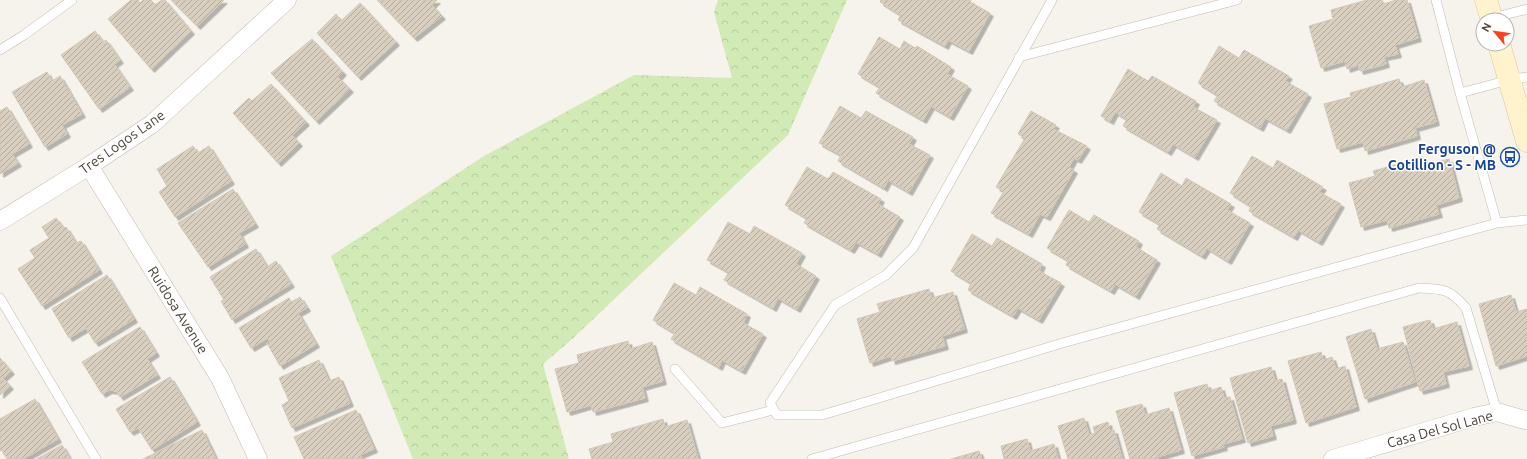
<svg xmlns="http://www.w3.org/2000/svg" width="1527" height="459" font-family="Ubuntu,sans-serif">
<defs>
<pattern id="forest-crowns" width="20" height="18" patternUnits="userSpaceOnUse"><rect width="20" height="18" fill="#d2eab5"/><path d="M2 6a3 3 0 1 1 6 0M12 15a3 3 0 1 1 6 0" fill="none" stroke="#b6ca9c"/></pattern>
<pattern id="building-hatch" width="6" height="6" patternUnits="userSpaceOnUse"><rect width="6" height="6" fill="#d8cfc1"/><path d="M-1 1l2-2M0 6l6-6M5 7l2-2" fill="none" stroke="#b1aa9e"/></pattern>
<filter id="shadow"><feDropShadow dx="3.5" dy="3.5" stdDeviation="0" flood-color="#0004"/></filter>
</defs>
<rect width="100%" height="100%" fill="#f6f3ec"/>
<path fill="url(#forest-crowns)" d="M718,0H847L788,135L571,340L543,364L569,459H413L331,256L484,156L634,75L732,78L714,12Z"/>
<path fill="url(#building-hatch)" stroke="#d3c7b4" filter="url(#shadow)" d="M131,0H138L140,3L143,0H151L155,5L162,0H165L191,31L151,69L108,19Z
M171,0H224L197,26Z
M377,0H437L432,5L442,16L414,38Z
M881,0H971L970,2L990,13L969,51L948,40L945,46L898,20L901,15L880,2Z
M1367,0H1382L1384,4L1396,0H1407L1418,38L1395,45L1398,54L1384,57L1386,64L1360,71L1358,65L1347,69L1345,61L1321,68L1309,26L1333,19L1331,10Z
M360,3L396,42L358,77L317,33L336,14L341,21Z
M95,31L103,42L106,40L120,60L114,64L130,87L99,109L61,55Z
M879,37L900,49L904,41L915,48L917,46L951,67L947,74L968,86L950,117L931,106L923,120L876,93L880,87L858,74Z
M312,39L343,72L338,77L350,89L316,121L271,73Z
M1219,46L1239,58L1244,50L1289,76L1285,81L1308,94L1287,130L1265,118L1260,128L1214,101L1218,95L1198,83Z
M1128,69L1148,81L1152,76L1196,101L1193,107L1217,120L1195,157L1173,144L1168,152L1123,126L1127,119L1115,112L1110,121L1101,116Z
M47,72L52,81L60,76L82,114L62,125L67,134L45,147L12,92Z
M1399,79L1402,87L1424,80L1436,122L1415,128L1417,136L1365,151L1363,142L1337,149L1324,104L1351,97L1350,93Z
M271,84L306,122L292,135L299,143L278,163L233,113L249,98L252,101Z
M840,106L861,118L866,111L913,137L909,144L930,155L909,192L888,180L884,188L838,161L841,155L819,143Z
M7,107L29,144L12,154L18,163L0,174V111Z
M1031,111L1056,125L1053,129L1087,146L1078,160L1074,158L1069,167L1074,170L1047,217L1040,214L1029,234L991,213L1004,191L996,187L1025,138L1018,134Z
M193,146L198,153L209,146L231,181L175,217L159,192L167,186L157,169Z
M1252,156L1273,168L1277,160L1323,187L1319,192L1341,204L1319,242L1298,230L1294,237L1249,211L1251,206L1230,193Z
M1423,157L1425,165L1449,159L1459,198L1436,205L1439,214L1389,228L1387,220L1361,227L1349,183L1375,176L1373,171Z
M807,167L828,179L833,172L881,199L878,204L900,217L878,254L856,242L851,250L804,223L807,218L785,205Z
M1161,173L1182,186L1186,178L1231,204L1227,210L1250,223L1228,261L1207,248L1202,256L1157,229L1160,224L1139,212Z
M233,189L255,224L239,233L245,244L208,267L178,223Z
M1069,210L1089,222L1094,215L1139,241L1136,247L1157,260L1136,296L1115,284L1111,291L1066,265L1068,260L1047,248Z
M56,218L64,229L66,227L76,243L81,241L99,270L42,306L18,269L35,258L30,250L49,238L42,227Z
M728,222L750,234L754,226L802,253L796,264L816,276L797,309L778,298L773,308L724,280L729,272L707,260Z
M972,234L992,246L997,238L1042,264L1039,271L1061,283L1039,320L1018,308L1013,316L968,290L971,283L951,271Z
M256,249L267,267L276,261L291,284L232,320L221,301L224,300L210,277Z
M107,275L134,319L95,343L86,328L69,338L52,309Z
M674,283L696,295L700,287L747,314L743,323L763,334L742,371L722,360L719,367L671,339L675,333L653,320Z
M929,289L932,298L953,292L964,329L942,336L945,346L892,361L891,356L870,363L857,319L880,312L877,304Z
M1511,295L1516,312L1527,309V356L1496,366L1479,304Z
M300,297L307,308L298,313L316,344L280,366L267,343L270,342L268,338L251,348L239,328L289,298L291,302Z
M1430,320L1433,329L1457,322L1469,366L1443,372L1446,384L1420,391L1403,327Z
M140,327L156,353L147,359L157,375L120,397L116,391L109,390L102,394L82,362Z
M1371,329L1377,349L1403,342L1415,382L1365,399L1346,337Z
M628,341L630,349L652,342L663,381L642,387L645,398L593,412L591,405L567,412L555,369L579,363L577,355Z
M1321,352L1323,360L1332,357L1336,369L1345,366L1356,407L1306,423L1288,361Z
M0,358L11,371L3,378L10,386L0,395Z
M319,360L329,381L339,377L350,403L292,428L282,405L289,401L279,378Z
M1271,367L1275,381L1282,379L1293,420L1270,426L1273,436L1248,443L1230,378Z
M170,377L197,422L152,450L138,428L130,432L116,409Z
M1207,384L1209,391L1221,387L1224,398L1230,397L1242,439L1223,444L1224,447L1192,456L1174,393Z
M35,399L58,439L23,459H7L2,450L0,451V419Z
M1142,404L1145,415L1169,408L1181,450L1157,457L1158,459H1130L1116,411Z
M356,410L374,449L360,455L362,459H304L294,437Z
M1084,418L1089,435L1095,433L1093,427L1108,422L1110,431L1114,430L1122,459H1068L1058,426Z
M663,419L665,427L687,420L698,459H592L589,449L613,442L611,434Z
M202,430L216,459H143Z
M1027,439L1030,451L1054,444L1058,459H1004L1001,446Z
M62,445L70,459H37Z
M979,451L982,459H951Z"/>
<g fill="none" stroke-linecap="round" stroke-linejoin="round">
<defs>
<path id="service" d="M1052,0L913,248L886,275L835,305L770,403L777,415H822L1066,342L1497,223
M1436,0L1460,93L1497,223L1527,220
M1492,18L1527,9
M0,50L24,35L72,0
M1019,57L1237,0
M1460,93L1509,80L1527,77
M0,298L96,459
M675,369L722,423L773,410
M812,459L1419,288C1444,289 1450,289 1466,308L1497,412"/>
<path id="minor" d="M89,166L220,378L258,459
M0,221L89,166L152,124L287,0
M1333,459L1474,417L1497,412L1525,420"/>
<path id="secondary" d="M1486,0L1492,20
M1499,44L1527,141"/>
</defs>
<use href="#service" stroke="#c2bbae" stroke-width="10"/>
<use href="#minor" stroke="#c2bbae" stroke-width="19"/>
<use href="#secondary" stroke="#d6c79b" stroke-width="23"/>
<use href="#service" stroke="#fff" stroke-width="9"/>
<use href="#minor" stroke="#fff" stroke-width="18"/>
<use href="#secondary" stroke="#fff3cd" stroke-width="22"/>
</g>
<defs>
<symbol id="bus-ring" viewBox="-11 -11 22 22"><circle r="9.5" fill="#fff" stroke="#1a4fb4" stroke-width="1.5"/><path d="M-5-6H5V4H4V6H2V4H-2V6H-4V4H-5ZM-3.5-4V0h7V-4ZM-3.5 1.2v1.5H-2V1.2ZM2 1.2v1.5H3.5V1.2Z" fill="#1a4fb4"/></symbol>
</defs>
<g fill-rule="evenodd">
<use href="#bus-ring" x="1499" y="146" width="22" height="22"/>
</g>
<g text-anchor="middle" stroke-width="3" stroke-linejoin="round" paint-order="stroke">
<g font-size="14" fill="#4b4439" stroke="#fff">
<text transform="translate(122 142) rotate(-35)" y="5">Tres Logos Lane</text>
<text transform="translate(178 310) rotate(58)" y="5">Ruidosa Avenue</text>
<text transform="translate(1440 429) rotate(-15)" y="5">Casa Del Sol Lane</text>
</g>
<g font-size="14" font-weight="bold" fill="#164399" stroke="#fff" text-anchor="end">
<text x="1496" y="154">Ferguson @<tspan x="1496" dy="16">Cotillion - S - MB</tspan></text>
</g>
</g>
<g transform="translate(1495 32) rotate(299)"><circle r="19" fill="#ffffff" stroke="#b7b4b0"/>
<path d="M0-3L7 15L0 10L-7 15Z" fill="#fc3f1d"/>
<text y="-6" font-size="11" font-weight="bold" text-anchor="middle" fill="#4b4439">N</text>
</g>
</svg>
